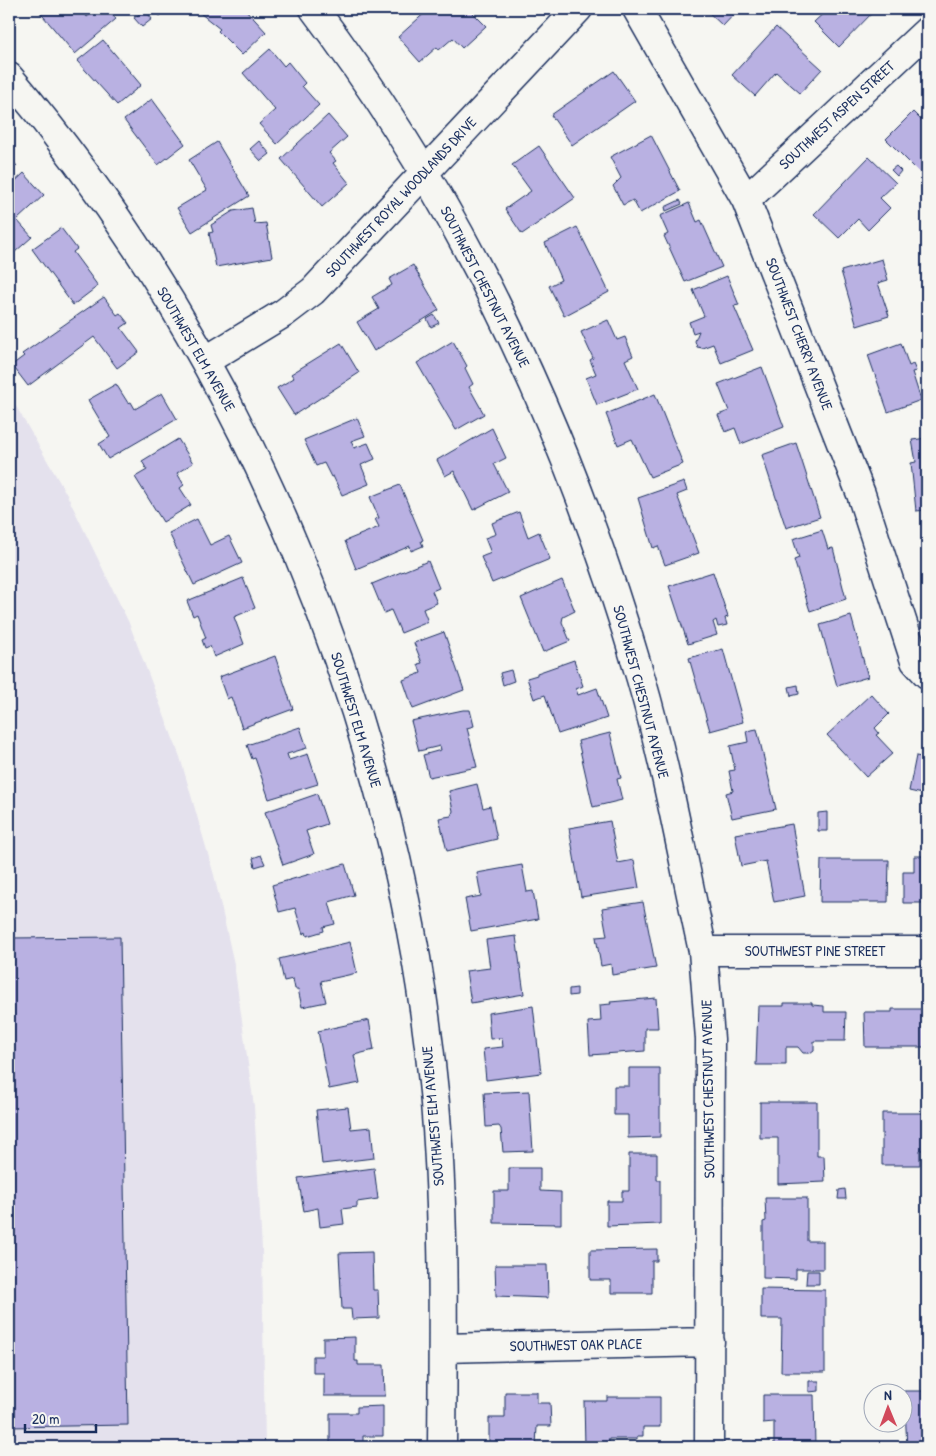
<svg xmlns="http://www.w3.org/2000/svg" width="936" height="1456" font-family="'Patrick Hand',sans-serif">
<rect width="100%" height="100%" fill="#f6f6f2"/>
<filter id="ink" filterUnits="userSpaceOnUse"><feTurbulence type="fractalNoise" baseFrequency=".02" numOctaves="2"/><feDisplacementMap in="SourceGraphic" scale="10" xChannelSelector="R" yChannelSelector="G"/><feConvolveMatrix kernelMatrix="1 2 1 2 8 2 1 2 1" color-interpolation-filters="sRGB"/></filter>
<g filter="url(#ink)">
<path fill="#e4e1ed" d="M9,394L67,495L129,623L180,757L214,875L234,964L254,1106L262,1249L265,1447H9Z"/>
<path fill="#b9b1e2" stroke="#1b2f5e" d="M40,9H81L87,17L97,9H108L116,19L75,54L38,10Z
M154,9H167L160,16Z
M195,9H245L266,32L242,55L218,31L220,29Z
M429,9H469L486,26L462,48L453,38L439,50L437,47L420,62L398,37Z
M705,9H739L723,26Z
M828,9H876L839,47L814,22Z
M145,10L152,19L142,27L134,18Z
M776,27L822,69L800,93L776,72L755,96L732,75Z
M103,40L141,85L117,105L77,61Z
M270,49L284,66L288,62L305,83L302,86L319,105L277,144L259,124L275,110L243,73Z
M614,71L635,101L572,145L551,115Z
M152,99L185,144L158,165L124,120Z
M913,112L927,126L926,179L886,139Z
M328,115L347,137L329,153L336,161L333,163L349,183L322,207L281,159Z
M651,135L680,191L640,213L633,200L623,205L613,186L621,178L610,157Z
M259,141L270,154L261,161L250,149Z
M217,142L249,196L192,232L177,208L207,190L189,160Z
M539,146L575,198L522,234L505,209L531,191L512,165Z
M9,157L17,166L9,173Z
M869,157L896,183L880,198L890,208L868,230L858,219L839,238L814,214Z
M896,166L901,171L897,176L891,170Z
M24,173L44,195L17,220L32,237L15,252L13,249L9,253V187Z
M680,200L682,204L666,211L665,207Z
M689,203L697,222L701,220L722,267L685,282L664,236L668,234L660,216Z
M252,208L255,224L266,223L272,257L216,267L209,233L213,232L211,225L233,211Z
M577,227L609,292L564,316L549,286L561,280L545,243Z
M61,228L77,249L73,252L98,286L73,305L32,249Z
M882,259L888,280L878,283L889,316L857,326L841,271Z
M413,265L439,310L374,351L357,322L379,309L372,297L392,285L389,279Z
M727,276L739,305L734,306L753,350L721,363L713,344L702,348L697,347L695,341L699,331L693,333L689,322L704,316L693,290Z
M104,297L117,315L120,313L128,323L121,328L139,352L117,368L94,337L28,386L12,365L24,356L22,354Z
M434,315L439,323L431,327L427,319Z
M608,320L617,340L625,337L633,356L625,360L638,389L597,405L586,378L596,374L590,360L593,358L581,332Z
M453,341L467,366L465,368L473,384L469,387L484,414L456,430L417,363Z
M341,343L359,373L294,415L277,388L294,378L291,374Z
M901,343L909,366L913,364L916,371L912,372L921,400L888,412L868,355Z
M762,367L784,427L741,444L735,428L725,432L718,415L729,411L718,384Z
M116,384L128,403L131,402L135,409L162,393L177,419L108,459L99,444L110,437L88,400Z
M655,394L683,464L650,477L632,439L618,445L606,414Z
M357,418L365,436L351,441L354,448L368,443L375,459L361,465L369,484L342,495L333,476L331,477L324,463L316,466L304,440Z
M492,428L506,458L494,464L508,492L473,510L454,471L445,476L437,460Z
M927,438V513V510L916,511L911,463L916,462L912,440Z
M178,439L193,463L177,473L184,485L180,488L191,505L163,522L135,477L147,470L142,461Z
M796,443L820,517L786,528L762,455Z
M684,482L687,491L677,495L699,553L665,565L658,546L653,548L638,498Z
M400,485L423,540L421,541L423,546L411,551L410,546L356,569L345,541L379,527L375,519L379,518L370,497Z
M519,512L528,537L539,532L550,559L492,583L481,557L491,553L485,538L496,534L492,523Z
M197,519L210,545L229,536L242,563L194,585L169,533Z
M822,530L828,549L833,548L846,599L810,611L794,560L799,558L793,539Z
M428,561L439,588L432,591L437,603L423,609L428,622L401,633L391,610L384,613L372,584Z
M713,572L728,617L725,618L727,625L718,627L716,620L713,622L717,635L688,644L669,586Z
M243,578L255,608L234,617L244,644L214,657L210,646L205,648L202,640L206,638L197,614L193,616L187,601Z
M562,580L575,611L563,617L562,622L570,641L543,652L521,598Z
M851,616L868,677L837,686L820,625Z
M444,632L464,690L413,709L403,680L421,673L418,664L422,663L414,643Z
M723,649L743,722L710,731L689,658Z
M275,656L293,709L242,728L231,697L227,699L219,677Z
M574,660L583,686L576,689L578,695L597,688L607,718L558,734L545,695L534,699L527,678L537,675V673Z
M511,670L514,681L503,685L500,673Z
M798,685L799,694L791,696L789,687Z
M871,694L889,714L875,728L879,733L876,735L893,753L866,777L827,735Z
M463,710H470L474,726L467,728L477,767L429,777L423,755L441,750L440,746L419,751L411,721Z
M300,727L307,748L287,754L289,760L308,754L318,784L269,799L255,758L252,759L247,745Z
M757,729L776,809L732,818L726,793L733,791L729,771L735,770L730,746L748,742L746,731Z
M610,733L621,778L617,779L622,800L593,807L578,741Z
M916,756L927,758V795L909,791Z
M477,784L483,808L490,806L497,839L447,851L439,818L451,816L453,811L449,791Z
M317,794L327,824L306,831L314,854L283,865L265,812Z
M827,812V831H818V813Z
M610,821L618,863L634,860L639,888L581,897L569,828Z
M792,824L805,896L774,902L766,861L741,866L735,834Z
M261,855L265,864L255,867L253,858Z
M914,856H927L925,903H903V872H914Z
M821,860H889L888,902H820Z
M345,864L354,895L329,902L335,924L323,927L324,931L307,936L306,932L303,934L295,908L279,912L272,885Z
M522,865L527,892L533,891L538,919L471,931L465,899L481,896L477,873Z
M643,902L656,968L612,975L611,964L601,966L596,937L607,936L602,908Z
M516,936L524,994L471,1003L466,971L490,968L486,940Z
M120,937L128,1425L9,1427V938Z
M350,942L357,973L321,981L326,1002L302,1007L298,989H295L293,979L284,981L279,959Z
M577,988V995L569,996V989Z
M656,998L658,1028H645V1051L590,1055L588,1022L601,1021L600,1005L611,1004L610,1002Z
M784,1003H812V1005L824,1006V1012H846L845,1041H814V1050L810,1053H803L798,1047H786V1065H756L758,1006H784Z
M533,1006L541,1073L486,1080L483,1049L503,1047L502,1038L490,1039L488,1013Z
M892,1009H927V1047H865L864,1012H892Z
M369,1020L374,1050L354,1055L360,1083L329,1089L318,1031Z
M629,1068H660V1137L628,1138V1115H614V1086H629Z
M529,1091L533,1151L503,1152L501,1129L499,1126L486,1127L484,1093Z
M760,1102H817V1156H824L825,1182L778,1184V1138H760Z
M348,1107L351,1129L371,1127L374,1158L322,1164L316,1110Z
M882,1113H927V1150H920V1165H882Z
M629,1154H657V1180H660V1224L607,1226V1201H622V1191H629Z
M374,1168L378,1199L357,1202V1207L342,1209L344,1224L320,1227L318,1208L304,1211L298,1178Z
M509,1168H540V1191L561,1192V1224L494,1223V1191H509Z
M845,1189L846,1199H838L839,1190Z
M765,1198H807V1241H823V1269H796V1279L763,1278V1222L766,1221Z
M657,1249V1261H652V1293H611V1280H590V1250Z
M372,1252L373,1290H378L379,1318L352,1319L351,1309H342L339,1253Z
M495,1265H547L548,1298L496,1296Z
M807,1271H819V1284H806Z
M761,1289L825,1290V1372H781L782,1319H761Z
M355,1337V1361H358V1365H384L385,1396H324V1373H313V1356H323V1338Z
M809,1381H819V1391L809,1392Z
M904,1391H927V1447H907Z
M505,1392H537V1403H550L551,1426H537L536,1447H489V1418H505Z
M763,1395H814L815,1447H774V1422L763,1423Z
M607,1397H660V1427H643V1436H637V1439H609V1446H585L584,1401H607Z
M383,1406V1436H363V1447H330V1413H357V1407Z"/>
<g fill="none" stroke-linecap="round" stroke-linejoin="round">
<defs>
<path id="minor" d="M314,9C465,208 571,439 641,679C667,768 683,861 703,951L710,1039L709,1447
M637,9L746,200L861,494L915,661L927,674
M9,77C246,356 399,728 434,1092C445,1210 443,1329 442,1447
M746,200L927,31
M205,361L284,313L313,291L578,9
M703,951H927
M443,1348L710,1342"/>
</defs>
<use href="#minor" stroke="#1b2f5e" stroke-width="31"/>
<use href="#minor" stroke="#f6f6f2" stroke-width="28"/>
</g>
</g>
<g text-anchor="middle" stroke-width="5" stroke-linejoin="round" paint-order="stroke">
<g font-size="15" fill="#1b2f5e" stroke="#f6f6f2">
<text transform="translate(837 115) rotate(-43)" y="5">SOUTHWEST ASPEN STREET</text>
<text transform="translate(401 197) rotate(-47)" y="5">SOUTHWEST ROYAL WOODLANDS DRIVE</text>
<text transform="translate(485 287) rotate(63)" y="5">SOUTHWEST CHESTNUT AVENUE</text>
<text transform="translate(799 334) rotate(69)" y="5">SOUTHWEST CHERRY AVENUE</text>
<text transform="translate(196 349) rotate(60)" y="5">SOUTHWEST ELM AVENUE</text>
<text transform="translate(641 692) rotate(75)" y="5">SOUTHWEST CHESTNUT AVENUE</text>
<text transform="translate(356 720) rotate(73)" y="5">SOUTHWEST ELM AVENUE</text>
<text x="815" y="956">SOUTHWEST PINE STREET</text>
<text transform="translate(708 1089) rotate(-91)" y="5">SOUTHWEST CHESTNUT AVENUE</text>
<text transform="translate(433 1116) rotate(-95)" y="5">SOUTHWEST ELM AVENUE</text>
<text transform="translate(576 1345) rotate(-1)" y="5">SOUTHWEST OAK PLACE</text>
</g>
</g>
<rect width="936" height="1456" fill="none" stroke="#f6f6f2" stroke-width="30"/>
<rect x="15" y="15" width="906" height="1426" fill="none" stroke="#1b2f5e" stroke-width="2" filter="url(#ink)"/>
<g transform="translate(888 1408) rotate(359)"><circle r="24" fill="#f6f6f2" stroke="#9ea6b7"/>
<path d="M0-4L9 19L0 12L-9 19Z" fill="#d1495b"/>
<text y="-8" font-size="14" font-weight="bold" text-anchor="middle" fill="#1b2f5e">N</text>
</g>
<path d="M25 1424v8h71v-8" fill="none" stroke="#1b2f5e" stroke-width="2.5"/>
<text x="32" y="1424" font-size="15" fill="#1b2f5e" stroke="#f6f6f2" stroke-width="4" paint-order="stroke">20 m</text>
</svg>
